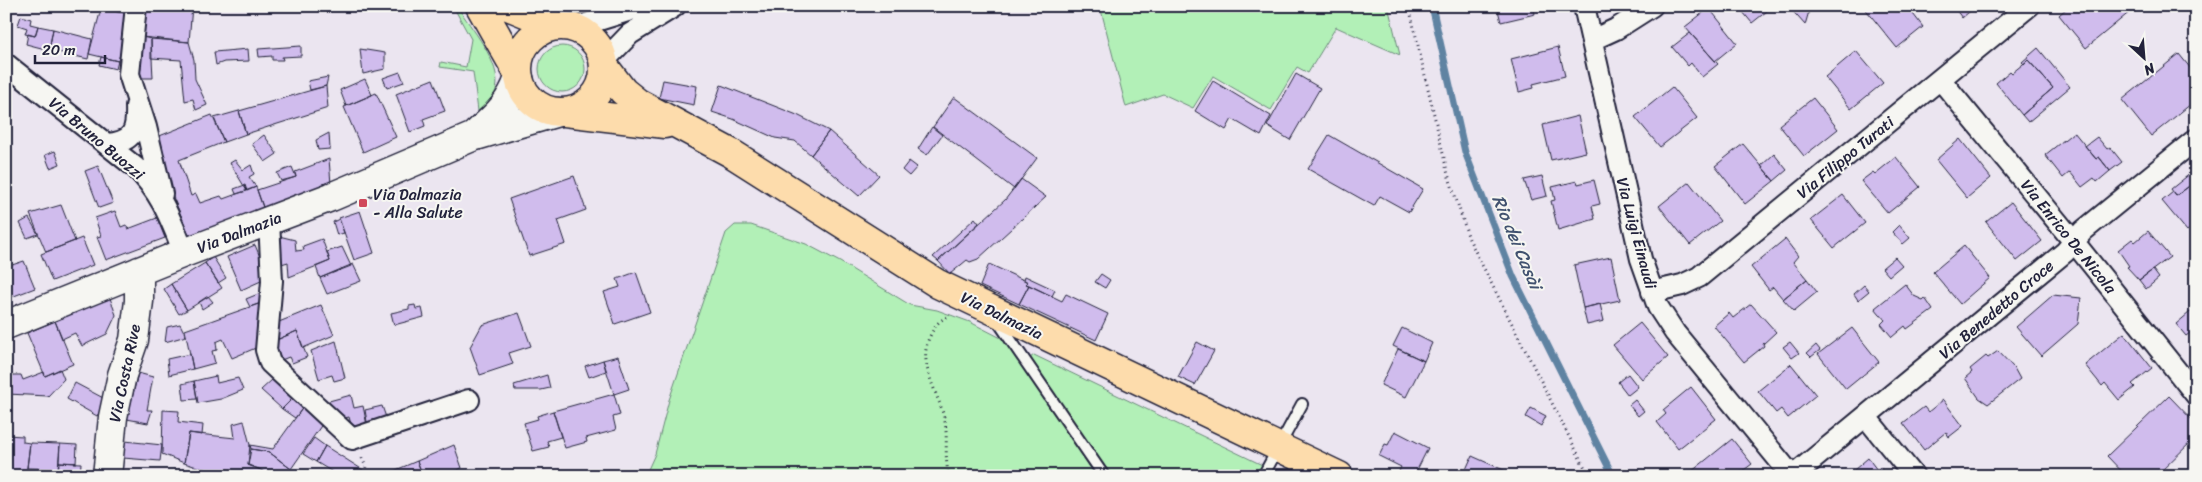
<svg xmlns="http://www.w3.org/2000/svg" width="2202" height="482" font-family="Sriracha,sans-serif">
<rect width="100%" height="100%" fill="#ebe5f0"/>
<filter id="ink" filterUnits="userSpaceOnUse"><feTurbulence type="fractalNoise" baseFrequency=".02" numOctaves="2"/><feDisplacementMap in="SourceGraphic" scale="10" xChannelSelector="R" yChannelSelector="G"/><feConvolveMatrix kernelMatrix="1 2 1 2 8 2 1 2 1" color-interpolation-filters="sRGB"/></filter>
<g filter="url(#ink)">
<path fill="#b2f0b7" stroke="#6a8979" d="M453,6H457C470,27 503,64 496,90C493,99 485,105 478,111L473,72L440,67L441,62L466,67L471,39Z
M1100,6H1388L1400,55L1336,27L1308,73L1297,67L1271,110L1213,76L1193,108L1163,94L1126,107Z
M539 69a23 23 0 1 1 46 0a23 23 0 1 1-46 0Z
M735,225H751L806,244L840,262L910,305L937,310L970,322L1005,340L1027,374L1036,368L1030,358L1034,355L1285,476H645L655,454L669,400L726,233Z"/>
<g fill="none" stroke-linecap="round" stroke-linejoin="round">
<path stroke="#5f83a2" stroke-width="7" d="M1432,6L1465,152L1513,276L1613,476"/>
</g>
<path fill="#d0bced" stroke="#22223b" d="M101,6H132L131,14L101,9Z
M144,6H192L189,42L142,37Z
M1497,6H1533L1535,14L1501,22Z
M1738,6H1772V7L1752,23Z
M1793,6L1810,8L1805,25L1790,8Z
M1863,6H1907L1923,27L1897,48Z
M1953,6H1976L1962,18Z
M2069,6L2074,10L2078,6H2137L2086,48L2059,15Z
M1709,8L1737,43L1715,61L1685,27Z
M101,9L131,14L118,61L89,54Z
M21,16L31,19L30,24L38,26L35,36L25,34L27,28L18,25Z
M38,26L53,29L49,50L26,44L28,34L35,36Z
M53,29L92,39L88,59L49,50Z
M1690,33L1718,64L1702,77L1691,63L1688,66L1672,47Z
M142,37L151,39L153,78H139L138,61Z
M151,39L189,42L194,60L195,79L207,105L196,110L193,99L185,101L181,60L151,58Z
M301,46V56L282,57L283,60H272V56L259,57L258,49Z
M1558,47L1565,76L1533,84L1534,88L1519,92L1511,59Z
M2038,48L2070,87L2028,122L2022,115L2053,88L2028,60L2024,64L2022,62Z
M248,49L249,61L224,62L216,65L214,52Z
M360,49L385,53V69L363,74Z
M1856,51L1883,83L1851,109L1825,77Z
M2179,54L2196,75V100L2151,136L2122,100Z
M101,57L118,61L116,69L99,65Z
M2028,60L2053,88L2022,115L1996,83L2010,71L2012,73Z
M400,72L404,82L387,88L383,78Z
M1296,74L1320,88L1290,140L1267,126Z
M328,77L326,86L310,90L308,81Z
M365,79L372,95L346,106L340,90Z
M433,79L445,111L423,119L425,126L410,132L396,94Z
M663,80L697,86L694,105L659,98Z
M1213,81L1271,116L1261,136L1232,119L1226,130L1195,111Z
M721,85L797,115L829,131L811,155L795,141L775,138L733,119L712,112Z
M326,86L328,108L246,134L239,111Z
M1672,87L1697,118L1660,147L1635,117Z
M376,93L396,137L363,152L344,107Z
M954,97L1037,158L1014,189L933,127Z
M1813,98L1838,129L1804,156L1779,125Z
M239,111L246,134L224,142L214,118Z
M212,115L224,142L179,160L191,196L196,194L200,203L221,196L223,199L256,187L264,210L191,239L173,197L157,137Z
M1578,116L1586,152L1551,160L1543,125Z
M932,127L942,135L927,155L918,149Z
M829,131L879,175L859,196L811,155Z
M2074,132L2096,159L2099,157L2110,171L2097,182L2094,178L2082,187L2070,172L2063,178L2045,155Z
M329,133L330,149L318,150L316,140Z
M264,135L277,154L265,162L252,144Z
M1329,135L1423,189L1409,212L1380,196L1374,206L1308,169Z
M2097,137L2107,149L2110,147L2122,162L2110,171L2099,157L2096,159L2085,146Z
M1960,139L1991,178L1967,198L1936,160Z
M1743,144L1774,181L1745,204L1715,166Z
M55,151L60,164L50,168L45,155Z
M1774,154L1787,170L1774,181L1761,166Z
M1896,157L1920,187L1888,213L1861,181L1873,172L1875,174Z
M329,159L331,184L264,210L257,190L296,177L295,172Z
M235,160L243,170L251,165L254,174L249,177L256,187L247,191L230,163Z
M909,161L917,167L909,176L902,170Z
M98,166L113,203L99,208L85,171Z
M292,167L296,177L281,181L277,173Z
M2191,173L2196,181L2176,196L2171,189Z
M574,176L586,210L558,220L566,244L529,256L509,199Z
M1542,176L1547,196L1531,200L1524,180Z
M1021,179L1046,197L978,259L970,262L967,260L950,274L938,261L1005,200Z
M1594,180L1600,204L1592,206L1595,219L1558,230L1551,201L1555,200L1552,187L1577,181L1578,184Z
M2196,181V224L2187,231L2162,201L2173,192L2176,196Z
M1689,182L1720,221L1690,245L1659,206Z
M245,185L247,191L236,194L234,189Z
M1843,195L1865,223L1834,248L1811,220Z
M2011,202L2042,241L2017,261L1986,222Z
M61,205L75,241L46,252L30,214Z
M115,211L121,227L126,225L128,229L157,218L165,238L106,260L97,237L101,236L95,218Z
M360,211L374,253L354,260L339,218Z
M29,218L38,234L27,238L20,223Z
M975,218L979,223L938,261L933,257Z
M339,219L344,233L337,235L333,222Z
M1899,225L1910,238L1903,244L1892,232Z
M2148,231L2170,257L2139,280L2127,267L2129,266L2118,250L2132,239L2135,242Z
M279,236L295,240L296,251L304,250L303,246L322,239L330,261L289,277L288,262L278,265Z
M82,238L93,265L52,281L41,254Z
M1785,239L1798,256L1793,262L1807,279L1783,299L1773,287L1769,290L1751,267Z
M255,245L260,257L261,281L241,290L227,257Z
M1964,246L1990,278L1960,304L1933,272Z
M342,247L351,266L320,278L316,267L330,261L327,252Z
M9,257L12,265L24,261L35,288L6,299V258Z
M213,257L226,278L218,283L205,263Z
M1611,257L1620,300L1583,308L1574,265Z
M1895,257L1902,265L1889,276L1882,268Z
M205,263L222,288L187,310L171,284Z
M353,264L361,281L327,294L320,278Z
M989,264L1028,282L1026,284L1029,285L1019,304L980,286Z
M2153,270L2159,278L2146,289L2139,280Z
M636,272L650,312L615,324L604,292L620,287L617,279Z
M1101,274L1110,280L1105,288L1095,282Z
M1025,276L1055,290L1052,296L1026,284L1028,282L1024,280Z
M1807,279L1817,292L1794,311L1783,299Z
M171,284L187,310L179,314L164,289Z
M1905,284L1914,296L1923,300L1925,298L1933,310L1907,329L1905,326L1892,337L1881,324L1885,320L1875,308Z
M1029,285L1062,301L1066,294L1108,314L1096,340L1019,304Z
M1864,285L1869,291L1858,300L1854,294Z
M263,292L261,303L250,307L246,299Z
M2053,295L2081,298L2078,324L2041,356L2016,327Z
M208,296L213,302L202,309L199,302Z
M110,298L116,315L107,334L82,346L75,333L62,339L55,321Z
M261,303L257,324L258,347L232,358L223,339L216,342L217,350L212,351L215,363L193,369L185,330Z
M1600,304L1604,321L1587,325L1583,308Z
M1751,304L1776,332L1763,344L1764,346L1744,362L1714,326L1729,313L1733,318Z
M321,305L334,335L303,348L297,331L272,342L274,324Z
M415,305L416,309L422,308L424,317L394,325L391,313L409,309V306Z
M2196,307V341L2190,333L2186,336L2176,324Z
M519,313L531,346L509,353L513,364L480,375L470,347L482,325Z
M55,321L73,364L45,376L27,333Z
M1640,323L1668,357L1642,379L1613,345Z
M180,324L186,336L165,342L167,327Z
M1402,328L1432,343L1424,361L1393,346Z
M1852,328L1879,362L1846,389L1818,354Z
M297,331L307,357L292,363L289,357L276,362L272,342Z
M2124,333L2152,368L2132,384L2135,387L2119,400L2105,383L2102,386L2085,365Z
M336,341L345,378L334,381L332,375L319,379L311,351Z
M1197,342L1214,351L1195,385L1178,377Z
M1790,342L1799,353L1792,358L1783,347Z
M1816,345L1820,350L1811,357L1807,353Z
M1398,349L1424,361L1406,397L1381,385Z
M1998,351L2014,368L2020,379L1988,404L1979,398L1965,378L1972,372L1970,369L1986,356L1988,358Z
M190,354L193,369L169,375L167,359Z
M618,356L629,389L614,394L603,360Z
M603,360L606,371L589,377L585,366Z
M1791,364L1816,395L1788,418L1781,409L1776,413L1758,391Z
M60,369L64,379L48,396L7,394L6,375H21L23,380L44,372L45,376Z
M138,373L153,377L147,410H152L148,423L127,419Z
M1628,374L1638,387L1628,395L1618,382Z
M547,375L550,388L541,390H515L514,385Z
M216,376L217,383L238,378L243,390L221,399L198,403L194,381Z
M273,379L293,398L282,409L261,390Z
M194,381L197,399L184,400L182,384Z
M75,383L107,400L97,416L67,399Z
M1691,387L1716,419L1678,449L1657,422L1666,414L1663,410Z
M614,394L620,415L613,417L616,430L586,438L587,442L565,448L553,411Z
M351,395L354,408L363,406L367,425L352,428L349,417L337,420L318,404Z
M2169,396L2196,424V437L2156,476H2126L2107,456Z
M293,398L304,406L295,418L282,409Z
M1635,400L1644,411L1638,416L1629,405Z
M1943,400L1963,426L1949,437L1946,432L1924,450L1903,423L1924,407L1928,412Z
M304,406L323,423L291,469L269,452L251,449L250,445L273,449Z
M382,406L388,423L368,428L365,410Z
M1531,408L1546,416L1541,426L1526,417Z
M163,410L179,411L178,422L203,425L202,435L189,433L184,463L162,454Z
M553,411L561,437L547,441L549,447L533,451L524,423L538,419L537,416Z
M244,421L250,445L248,465L261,470L269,476H230L228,473L204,469L184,463L189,433L235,438L233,424Z
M1395,431L1428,448L1414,476H1408L1399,471L1401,467L1379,456L1385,444L1388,445Z
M6,435L23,436V442L30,443L26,476H6Z
M314,438L325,446L316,462L303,454Z
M1732,439L1752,464L1740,473L1742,476H1694L1691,472Z
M125,441L162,445L160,461L123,458Z
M30,443L60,444L58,469L27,468Z
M60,444L77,445L76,463L59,462Z
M454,445L462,468L444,476H423L417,461Z
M325,446L363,470L359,476H339L316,462Z
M251,449L269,452L291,469L286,476H269L261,470L248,465Z
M1472,456L1508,472L1506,476H1463Z
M1868,458L1877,470L1880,467L1886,476H1847Z
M417,461L423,476H382Z
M59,462L81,463L80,476H58Z"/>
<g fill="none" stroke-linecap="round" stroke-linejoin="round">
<defs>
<path id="lane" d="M997,320L1104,476
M1263,476L1302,404"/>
<path id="street" d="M136,6L129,74L146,127L162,194
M1584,6L1641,259L1658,307L1675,333L1792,476
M573,28L644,6
M1592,40L1616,29L1652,6
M604,61L630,34L675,6
M6,64L135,167C162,194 170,218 184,253
M1940,79L2074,242L2196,395
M107,144C134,142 137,130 136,106
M269,221L272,281L266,350L270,363L352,439L469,400
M1652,292L1682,285L1699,277L2029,6
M1866,417L1914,476
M1793,476L2065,252L2083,231L2196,139"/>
<path id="secondary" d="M477,133C497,115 510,104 519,78
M6,325L184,253L331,197L472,137L558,112
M107,476L113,417L122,375L134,340L139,301V271"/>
<path id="primary" d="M480,6L518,73
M508,6L557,26
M518 69a43 43 0 1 1 86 0a43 43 0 1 1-86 0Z
M604,66L623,91L638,103L731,153L938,284L1339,476
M565,112L665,124"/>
</defs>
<use href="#lane" stroke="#22223b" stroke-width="14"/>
<use href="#street" stroke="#22223b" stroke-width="24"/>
<use href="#secondary" stroke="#22223b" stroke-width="31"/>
<use href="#primary" stroke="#22223b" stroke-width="31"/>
<path stroke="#22223b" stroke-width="3" stroke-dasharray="1 4" stroke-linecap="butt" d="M1409,6L1447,171L1469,239L1589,476
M947,317C937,322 935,326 930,336C916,364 940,394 945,422C948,440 944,458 949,476
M362,458L366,467L363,476"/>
<use href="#lane" stroke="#f6f6f2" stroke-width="10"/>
<use href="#street" stroke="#f6f6f2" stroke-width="20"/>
<use href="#secondary" stroke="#f6f6f2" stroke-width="28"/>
<use href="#primary" stroke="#fddcac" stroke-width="28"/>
</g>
</g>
<rect fill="#d1495b" stroke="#f6f6f2" stroke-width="2" x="358" y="198" width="10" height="10" rx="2.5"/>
<g text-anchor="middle" stroke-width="4" stroke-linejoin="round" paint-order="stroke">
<g font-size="16" fill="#22223b" stroke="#f6f6f2">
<text transform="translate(97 138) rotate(40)" y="6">Via Bruno Buozzi</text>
<text transform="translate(1845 157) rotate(-39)" y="6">Via Filippo Turati</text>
<text transform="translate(239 232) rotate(-21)" y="6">Via Dalmazia</text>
<text transform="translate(1637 233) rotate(75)" y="6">Via Luigi Einaudi</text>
<text transform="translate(2069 236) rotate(51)" y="6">Via Enrico De Nicola</text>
<text transform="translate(1996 309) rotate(-40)" y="6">Via Benedetto Croce</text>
<text transform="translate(1002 315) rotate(26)" y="6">Via Dalmazia</text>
<text transform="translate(124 373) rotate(-78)" y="6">Via Costa Rive</text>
</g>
<g font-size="16" fill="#22223b" stroke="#f6f6f2" text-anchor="start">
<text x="373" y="200">Via Dalmazia<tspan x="373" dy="18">- Alla Salute</tspan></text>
</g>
<g font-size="18" font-style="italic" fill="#41526f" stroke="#f6f6f2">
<text transform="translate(1517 242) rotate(67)" y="6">Rio dei Casài</text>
</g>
</g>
<rect width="2202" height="482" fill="none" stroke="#f6f6f2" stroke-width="25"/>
<rect x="12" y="12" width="2177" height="457" fill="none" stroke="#22223b" stroke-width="2" filter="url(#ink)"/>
<g transform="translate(2144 58) rotate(154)" stroke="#f6f6f2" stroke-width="4" paint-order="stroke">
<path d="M0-4L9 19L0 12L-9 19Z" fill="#22223b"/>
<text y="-8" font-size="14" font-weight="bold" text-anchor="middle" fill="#22223b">N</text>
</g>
<path d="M35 55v8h70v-8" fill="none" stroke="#22223b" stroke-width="2.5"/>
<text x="42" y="55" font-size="15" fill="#22223b" stroke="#f6f6f2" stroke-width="4" paint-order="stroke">20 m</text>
</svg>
